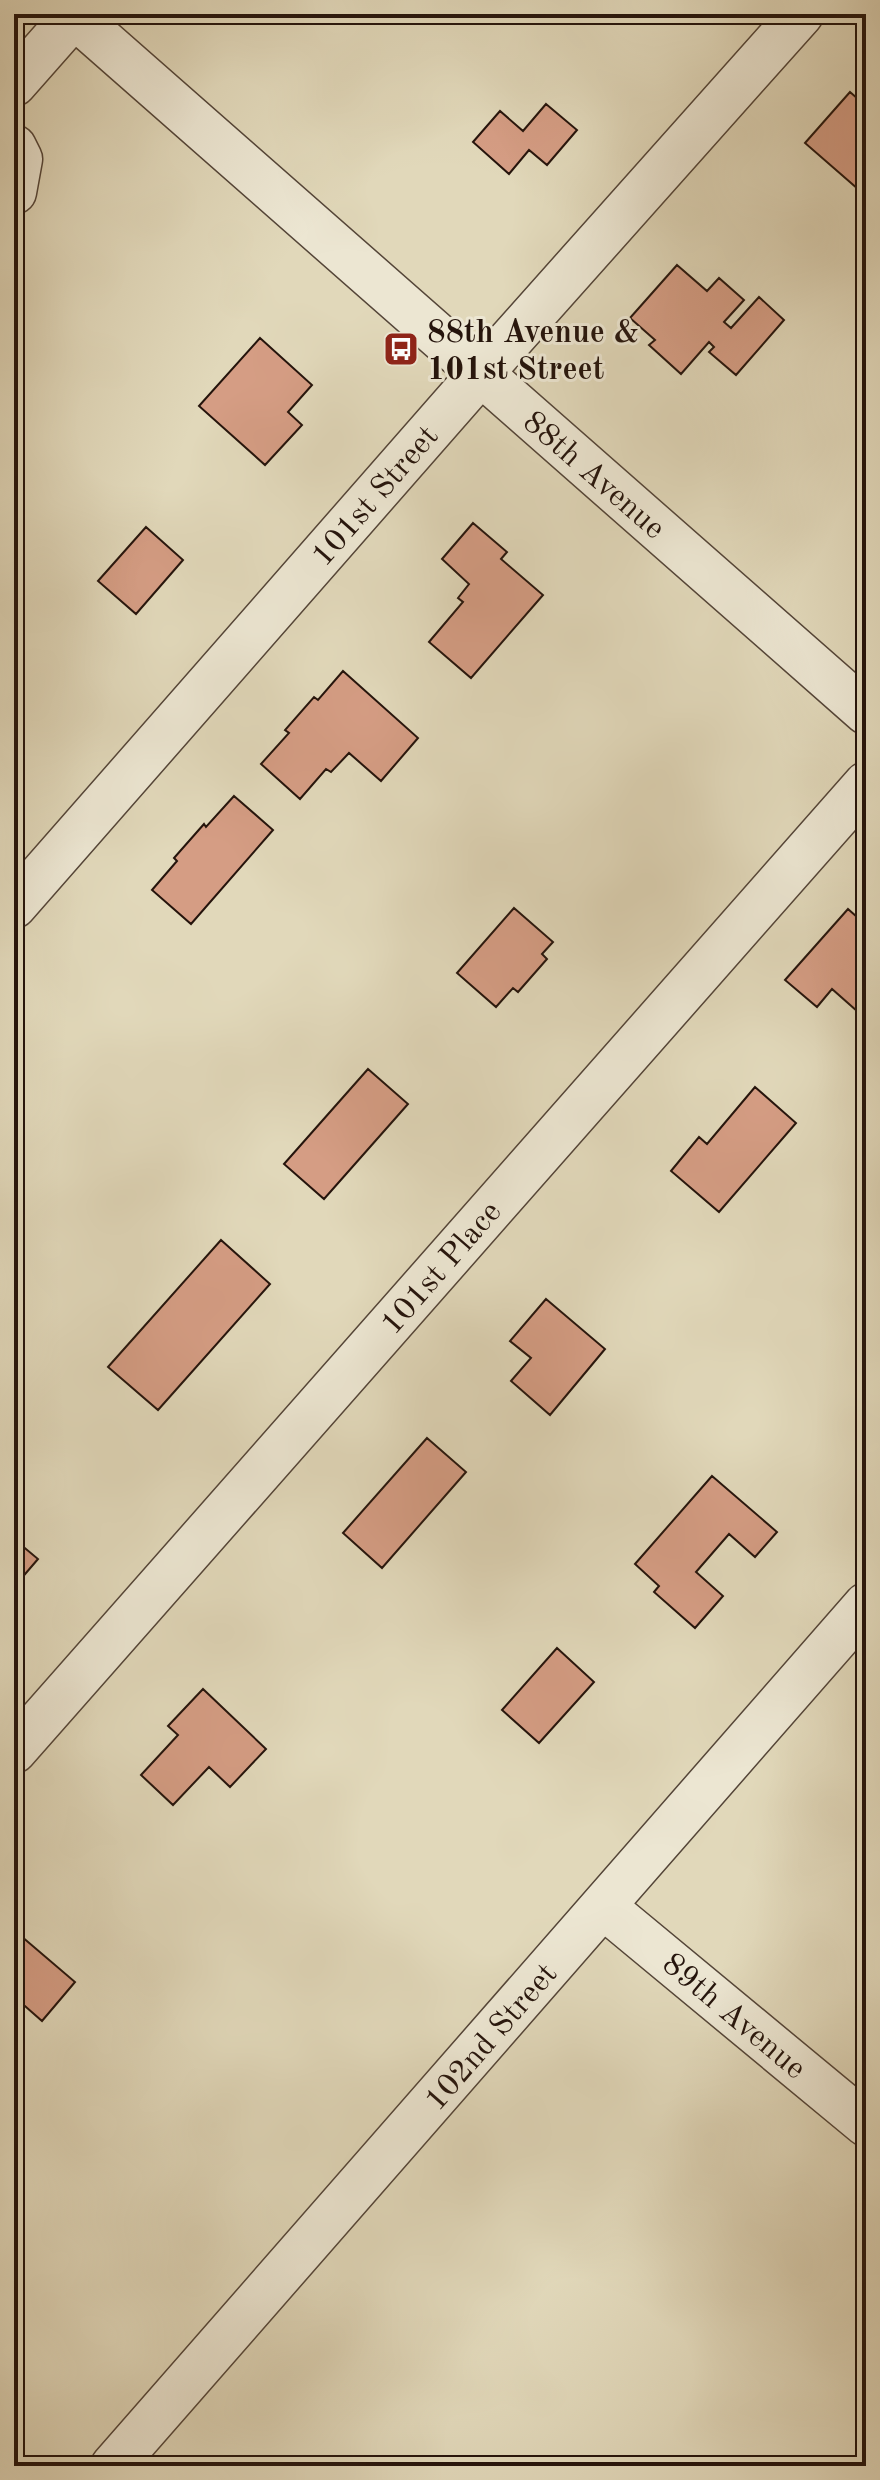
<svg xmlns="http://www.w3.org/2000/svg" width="880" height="2480" font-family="'Old Standard TT',serif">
<rect width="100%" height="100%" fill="#e1d8ba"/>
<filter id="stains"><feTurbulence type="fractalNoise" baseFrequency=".0025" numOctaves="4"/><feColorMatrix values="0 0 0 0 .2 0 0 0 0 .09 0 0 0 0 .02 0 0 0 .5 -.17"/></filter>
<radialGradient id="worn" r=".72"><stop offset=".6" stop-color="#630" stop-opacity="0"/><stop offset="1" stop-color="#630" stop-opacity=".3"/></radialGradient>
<path fill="#d59d84" stroke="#25140c" stroke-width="2" d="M850,92L866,106V196L805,143Z
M546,104L577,130L547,165L529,150L509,174L473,142L500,111L523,131Z
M677,265L707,291L719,278L744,300L724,322L731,328L759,297L784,320L736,375L709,352L714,347L709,342L681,374L649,345L655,340L630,318Z
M260,338L312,385L288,412L302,425L265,465L199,406Z
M473,523L507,552L501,559L543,595L471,678L429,642L463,602L458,598L469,584L442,559Z
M146,527L183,560L136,614L98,581Z
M343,671L418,738L381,781L349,753L331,772L326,769L300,799L261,764L289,733L285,730L314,697L318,700Z
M234,796L273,830L191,924L152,890L177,861L174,858L204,824L206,827Z
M514,908L553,942L542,954L547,959L518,992L513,988L496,1007L457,973Z
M848,909L866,925V1019L832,989L817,1007L785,980Z
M368,1069L408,1104L324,1199L284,1164Z
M755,1087L796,1123L719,1212L671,1171L699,1137L707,1144Z
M221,1240L270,1284L158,1410L108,1367Z
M546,1299L605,1349L550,1415L511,1381L531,1358L510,1341Z
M427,1438L466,1472L382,1568L343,1533Z
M712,1476L777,1532L755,1557L729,1534L696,1572L723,1596L695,1628L654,1592L659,1586L635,1564Z
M14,1539L38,1559L14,1587Z
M557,1648L594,1682L539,1743L502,1710Z
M203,1689L266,1749L230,1787L209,1767L173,1805L141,1775L178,1735L168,1726Z
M14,1930L75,1982L42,2021L17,1999L14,2002Z"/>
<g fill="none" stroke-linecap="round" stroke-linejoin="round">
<defs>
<path id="minor" d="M72,14L866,712
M14,84L74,16
M14,147L20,159L14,192
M14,906L481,373L801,14
M14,1751L866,784
M604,1907L866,2124
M113,2466L866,1605"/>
</defs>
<use href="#minor" stroke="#544538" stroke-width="47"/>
<use href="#minor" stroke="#ece6d2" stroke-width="44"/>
</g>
<defs>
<symbol id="bus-square" viewBox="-11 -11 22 22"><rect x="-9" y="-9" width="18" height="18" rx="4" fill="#8f2418" stroke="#ece6d2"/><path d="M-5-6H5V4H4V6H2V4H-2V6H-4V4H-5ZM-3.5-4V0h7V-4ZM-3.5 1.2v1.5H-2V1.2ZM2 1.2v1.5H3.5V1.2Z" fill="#fff"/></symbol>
</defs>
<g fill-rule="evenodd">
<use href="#bus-square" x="381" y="329" width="40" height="40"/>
</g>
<g text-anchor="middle" stroke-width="6" stroke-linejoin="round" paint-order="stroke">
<g font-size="32" font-weight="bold" fill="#25140c" stroke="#ece6d2" text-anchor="start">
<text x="427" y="342">88th Avenue &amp;<tspan x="427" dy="37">101st Street</tspan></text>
</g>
<g font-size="32" fill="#25140c" stroke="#ece6d2">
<text transform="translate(595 474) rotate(41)" y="11">88th Avenue</text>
<text transform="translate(374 495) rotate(-49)" y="11">101st Street</text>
<text transform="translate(440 1267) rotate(-49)" y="11">101st Place</text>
<text transform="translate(735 2015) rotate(40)" y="11">89th Avenue</text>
<text transform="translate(490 2036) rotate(-49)" y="11">102nd Street</text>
</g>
</g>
<rect width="880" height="2480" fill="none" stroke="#e1d8ba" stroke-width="48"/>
<rect x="16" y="16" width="848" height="2448" fill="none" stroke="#25140c" stroke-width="4"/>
<rect x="24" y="24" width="832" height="2432" fill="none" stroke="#25140c" stroke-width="2"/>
<rect width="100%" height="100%" filter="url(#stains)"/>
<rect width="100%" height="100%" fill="url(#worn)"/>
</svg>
